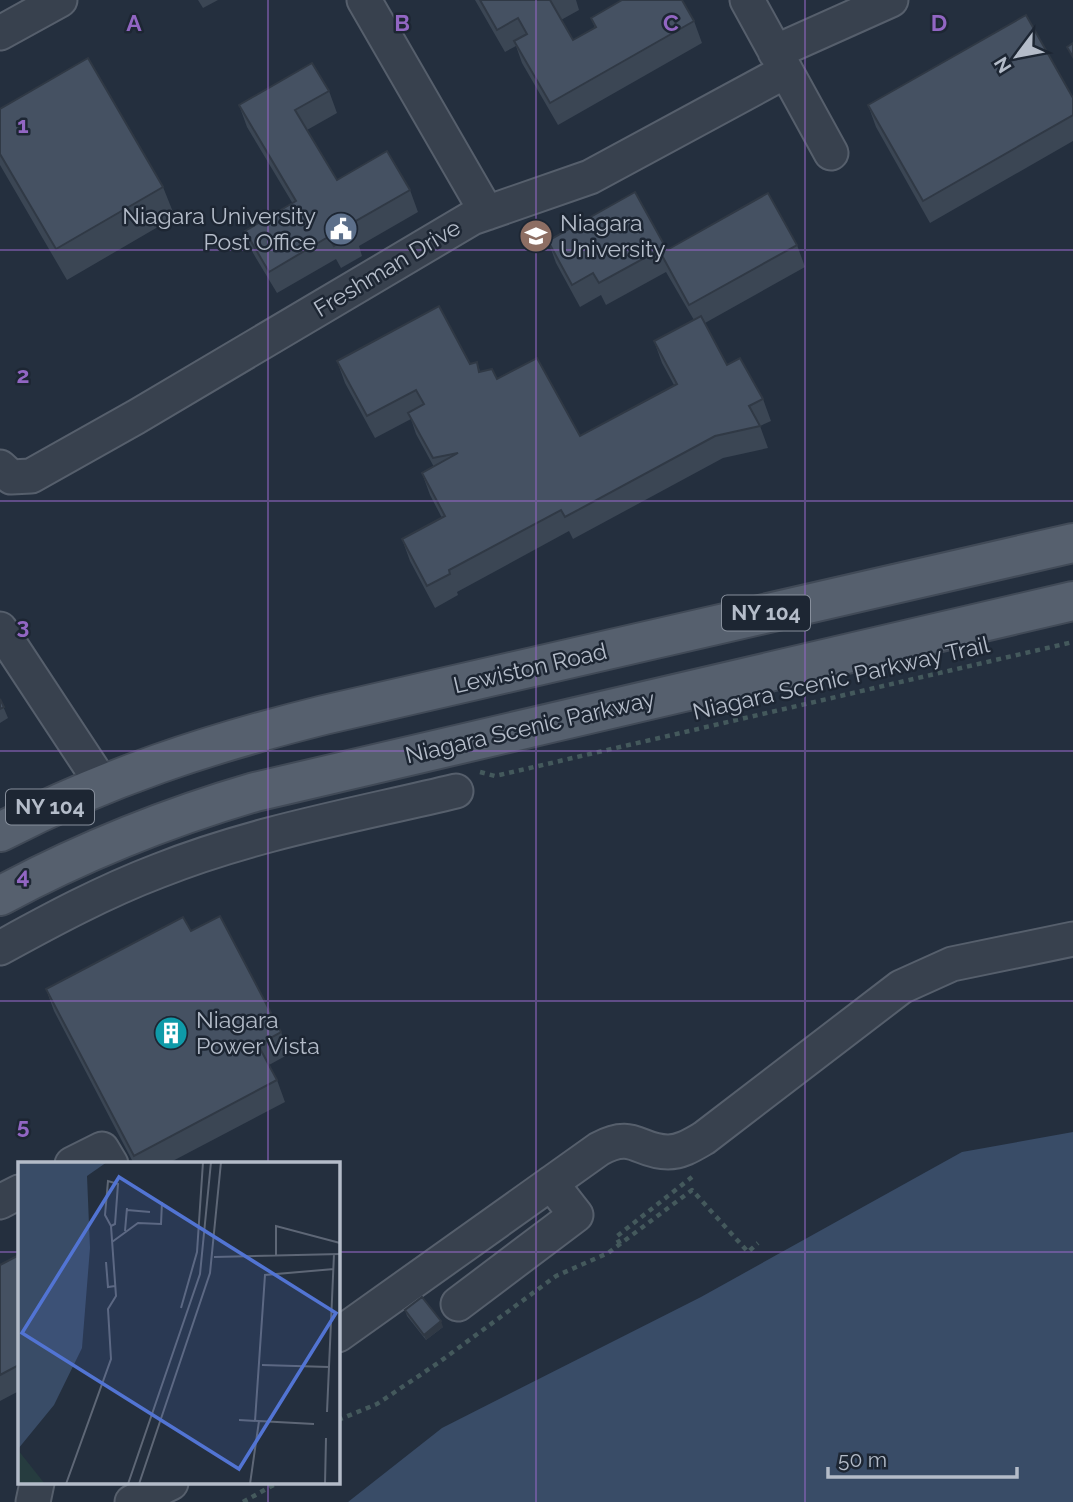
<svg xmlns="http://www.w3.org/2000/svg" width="1073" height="1502" font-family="Raleway,sans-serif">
<rect width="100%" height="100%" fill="#242f3e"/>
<path fill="#394c67" d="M1073,1132V1502H348L442,1428L701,1297L962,1152Z"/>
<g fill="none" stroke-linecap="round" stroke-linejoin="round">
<defs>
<path id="minor" d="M364,0L487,213
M747,0L831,153
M0,33L60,0
M775,52L891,0
M0,467L11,477L31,476L136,417L472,218L590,177L786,71
M0,629L102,784
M0,948C51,920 103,892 158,871C253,833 356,815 456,791
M72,1164L102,1149L111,1164
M0,1202L19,1192
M458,1304L576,1215L551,1183
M338,1335L599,1149C634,1130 638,1152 668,1152C681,1152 692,1145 704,1138L901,987L952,964L1073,939
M33,1502L37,1483
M132,1502L171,1483"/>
<path id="major" d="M0,832C107,777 208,744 324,715L1073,543
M0,896C82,852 166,818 255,792L1073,601"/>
</defs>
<use href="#minor" stroke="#565f6c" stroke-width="37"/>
<use href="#major" stroke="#414a57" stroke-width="42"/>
<path stroke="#44595c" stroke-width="4.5" stroke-dasharray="5 5" stroke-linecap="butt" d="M480,772L495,776L1073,642
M620,1244L616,1237L692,1177
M338,1420L377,1404L438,1363L556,1276L608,1253L692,1190L748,1252L758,1243
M243,1502L277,1483"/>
<use href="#minor" stroke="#38414e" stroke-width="33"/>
<use href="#major" stroke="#56606e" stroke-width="38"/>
</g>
<path fill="#3b4654" d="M198,0H218L203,8Z
M475,0H576L579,10L561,20L573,40L595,28L591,18L694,21L702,43L558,125L522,63L516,46L505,52Z
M329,91L337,113L307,130L337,180L410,190L418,212L359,246L362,256L341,268L336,259L277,293L253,253L245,231L293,204L247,127L239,105Z
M1073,98V141L930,223L876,127L868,105Z
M0,109L163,187L175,217L67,280L0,165Z
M548,241L667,250L797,245L805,267L705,323L727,365L763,399L771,421L760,426L768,448L723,458L573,539L569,531L457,592L458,595L435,608L410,561L402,539L442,518L430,495L422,473L434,467L416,434L411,419L375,438L345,383L337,361L470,364L477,362L480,371L497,379L580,436L674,385L662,363L654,341L694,320L666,272L606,305L601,295L580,307L556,263Z
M0,699L8,718L0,723Z
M191,931L281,1032L289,1054L269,1065L277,1080L285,1102L167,1164H134L54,1011L46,989Z
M19,1255V1391L0,1401V1265Z
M405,1310L443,1327L426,1340L407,1316Z"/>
<path fill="#303945" d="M441,1321L443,1327L426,1340L424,1335Z"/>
<path fill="#455162" stroke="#303945" stroke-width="2" d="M480,0H550L573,40L596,27L591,18L622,0H682L694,21L550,103L514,41L527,34L518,18L497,30Z
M1026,15L1073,98V115L923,201L868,105Z
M1073,43V57L1067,47Z
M88,58L163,187L56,249L0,154V109Z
M312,63L329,91L295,110L337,180L387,151L410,190L349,225L354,234L334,246L328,237L269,272L245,231L296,201L239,105Z
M635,192L667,250L768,193L797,245L689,305L659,250L599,283L593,273L572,285L548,241Z
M439,306L470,364L477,362L479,372L492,369L497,379L537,358L580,436L677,384L654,341L701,316L727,365L740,358L763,399L749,406L760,426L715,436L565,517L561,510L449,570L450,574L427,586L402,539L445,516L422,473L458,453L433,458L408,413L424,404L416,390L367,416L337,361Z
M0,699L4,707L0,709Z
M220,916L281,1032L258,1045L277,1080L134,1156L46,989L183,917L191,931Z
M19,1255V1365L0,1375V1265Z
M422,1297L441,1321L424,1335L405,1310Z"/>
<path fill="none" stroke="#9266c3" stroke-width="2" stroke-opacity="0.55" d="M268,0V1164M536,0V1502M805,0V1502M0,250H1073M0,501H1073M0,751H1073M0,1001H1073M0,1252H19M338,1252H1073M268,1483V1502"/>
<defs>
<symbol id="civic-disc" viewBox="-11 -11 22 22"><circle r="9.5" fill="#5c6f8a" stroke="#1d2633"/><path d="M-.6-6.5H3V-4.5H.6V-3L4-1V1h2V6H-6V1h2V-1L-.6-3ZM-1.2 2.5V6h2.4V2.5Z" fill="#fff"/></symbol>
<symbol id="university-disc" viewBox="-11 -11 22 22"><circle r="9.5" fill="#8d6e63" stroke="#1d2633"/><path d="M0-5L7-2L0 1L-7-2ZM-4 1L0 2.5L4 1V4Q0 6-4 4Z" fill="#fff"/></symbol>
<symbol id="building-disc" viewBox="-11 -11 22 22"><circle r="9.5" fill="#0f9aa8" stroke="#1d2633"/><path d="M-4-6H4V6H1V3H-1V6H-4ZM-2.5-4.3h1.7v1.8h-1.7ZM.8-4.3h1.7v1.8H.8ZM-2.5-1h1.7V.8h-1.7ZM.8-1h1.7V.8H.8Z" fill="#fff"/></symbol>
</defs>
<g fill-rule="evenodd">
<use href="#civic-disc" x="322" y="210" width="38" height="38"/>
<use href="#university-disc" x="517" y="217" width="38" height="38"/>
<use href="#building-disc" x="152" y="1014" width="38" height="38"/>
</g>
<g text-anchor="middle" stroke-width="5" stroke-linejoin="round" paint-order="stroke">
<g fill="#1d2633" stroke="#878f9c" stroke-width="2">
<rect x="722" y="595.5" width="88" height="35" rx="5"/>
<rect x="6" y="789.5" width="88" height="35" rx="5"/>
</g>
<g font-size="21" font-weight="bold" fill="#b4bcc9">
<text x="766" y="620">NY 104</text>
<text x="50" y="814">NY 104</text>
</g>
<g font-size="23" fill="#b4bcc9" stroke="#1d2633" text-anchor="start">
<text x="316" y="224" text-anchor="end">Niagara University<tspan x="316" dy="26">Post Office</tspan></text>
<text x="560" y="231">Niagara<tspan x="560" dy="26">University</tspan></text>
<text x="196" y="1028">Niagara<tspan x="196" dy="26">Power Vista</tspan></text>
</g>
<g font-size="23" fill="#b4bcc9" stroke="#1d2633">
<text transform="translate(387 268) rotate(-31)" y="8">Freshman Drive</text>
<text transform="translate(530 668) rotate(-13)" y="8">Lewiston Road</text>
<text transform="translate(841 678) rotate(-13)" y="8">Niagara Scenic Parkway Trail</text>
<text transform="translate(530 727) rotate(-13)" y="8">Niagara Scenic Parkway</text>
</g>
</g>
<g transform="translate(18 1162)">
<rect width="322" height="322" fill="#242f3e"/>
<path d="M0,288L27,322H0Z" fill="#263c3f"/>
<path d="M0,0H89L69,14L72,86L64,186L36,243L0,287Z" fill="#394c67"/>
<path fill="none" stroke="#5e6776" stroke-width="2" d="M109,48L132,50M107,69L109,46M94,80L120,61L143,62L144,40M258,93V64L322,81M196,95L322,92M88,100L90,125L97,124M163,146L179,90L185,0M244,203L311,205M309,250L316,92M221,258L296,262M237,259L247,113L316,107M48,322L93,197L90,147L98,134L93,64L87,53L90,19L100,22L97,62L93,64M110,322L182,112L193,0M121,322L192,111L203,0M232,322L241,259M307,322L308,276"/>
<path fill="#5274d3" fill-opacity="0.15" stroke="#5274d3" stroke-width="3.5" d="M101,15L318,151L221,307L4,171Z"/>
<rect width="322" height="322" fill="none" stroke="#b4bcc9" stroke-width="3.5"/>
</g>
<g font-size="23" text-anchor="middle" font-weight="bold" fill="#9266c3" stroke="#1d2633" stroke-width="5" stroke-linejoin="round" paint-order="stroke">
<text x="134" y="31">A</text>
<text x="402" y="31">B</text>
<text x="671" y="31">C</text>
<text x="939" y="31">D</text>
<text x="23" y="133">1</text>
<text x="23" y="383">2</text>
<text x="23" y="634">3</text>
<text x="23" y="884">4</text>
<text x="23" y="1134">5</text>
</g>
<g transform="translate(1017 56) rotate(238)" stroke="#1d2633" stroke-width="5" paint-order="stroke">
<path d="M0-5L12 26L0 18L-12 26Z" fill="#b4bcc9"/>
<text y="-10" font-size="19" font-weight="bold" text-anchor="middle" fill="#b4bcc9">N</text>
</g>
<path d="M828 1467v10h189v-10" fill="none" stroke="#b4bcc9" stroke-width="3.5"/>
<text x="838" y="1467" font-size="21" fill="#b4bcc9" stroke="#1d2633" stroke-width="5" paint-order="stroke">50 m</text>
</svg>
